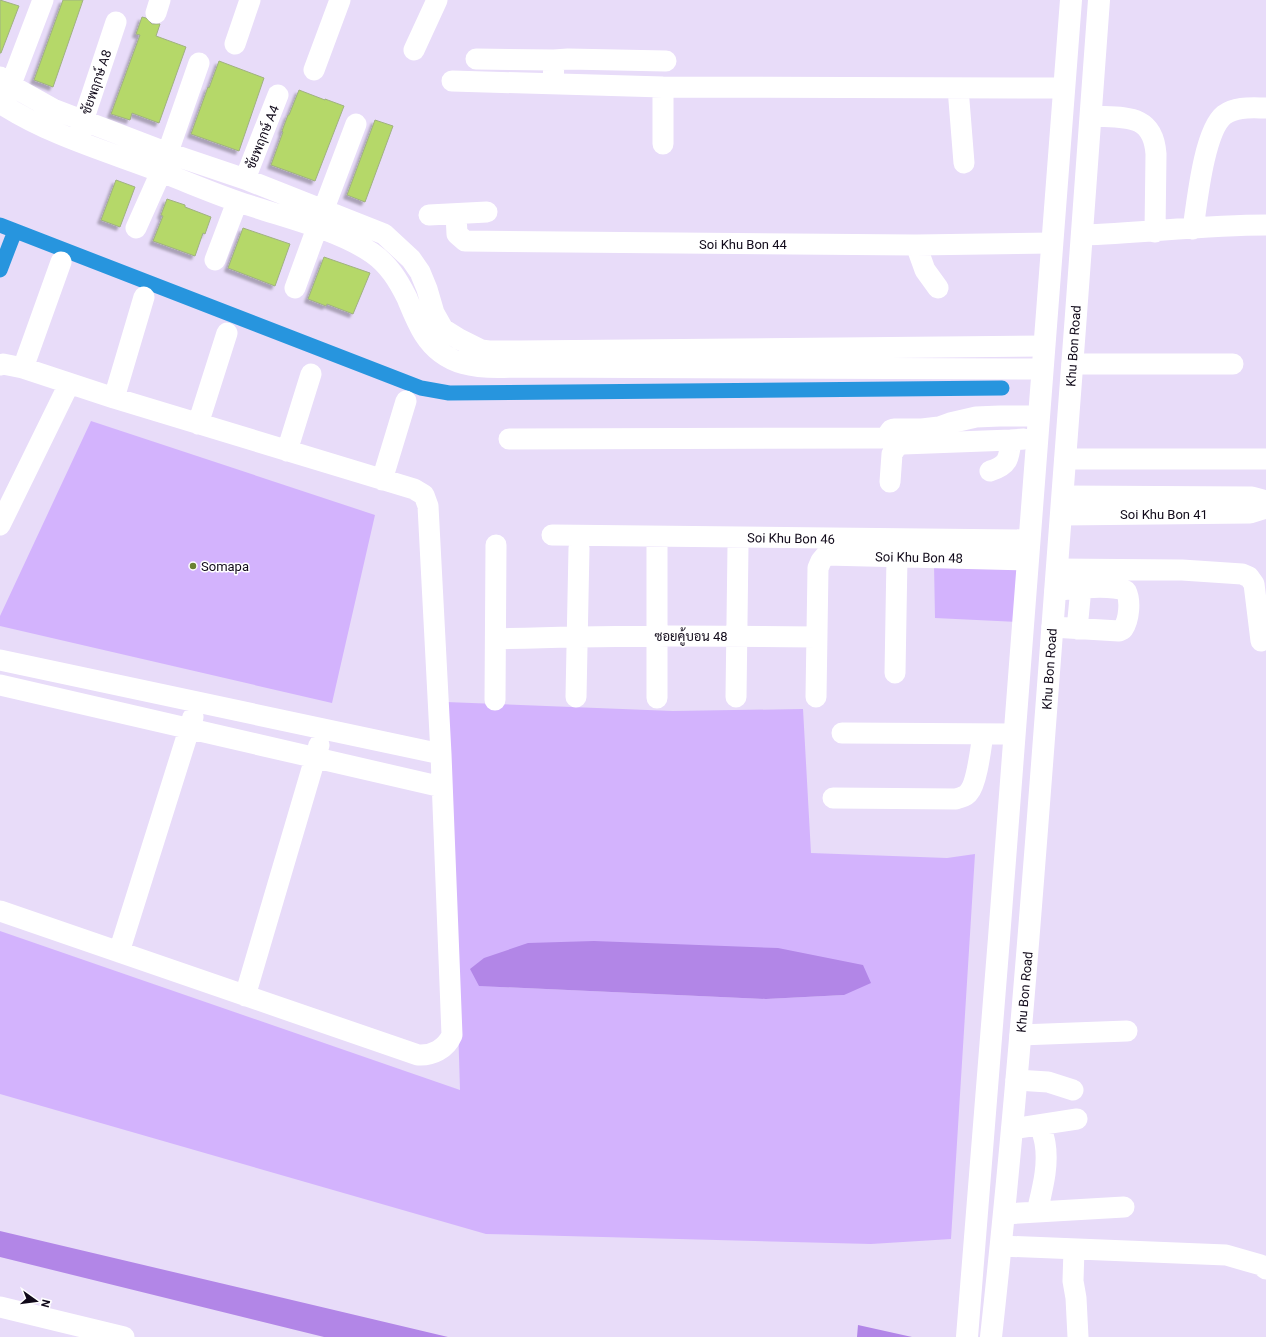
<svg xmlns="http://www.w3.org/2000/svg" width="1266" height="1337" font-family="Roboto,Sarabun,sans-serif">
<defs>
<filter id="shadow"><feDropShadow dx="-3.5" dy="3.5" stdDeviation="1" flood-color="#0004"/></filter>
</defs>
<rect width="100%" height="100%" fill="#e8dcf9"/>
<path fill="#d3b3fd" fill-rule="evenodd" d="M91,421L375,515L332,703L0,626V616Z
M934,564L1023,569L1018,622L935,618Z
M446,702L673,711L803,709L811,853L947,858L975,854L951,1239L871,1244L486,1234L0,1094V931L460,1090L453,860ZM479,986L844,995L766,999Z"/>
<path fill="#b286e7" d="M594,941L778,948L863,965L871,983L844,995L766,999L479,986L470,969L484,958L528,943Z
M0,1231L448,1337H324L0,1257Z
M858,1325L912,1337H857Z"/>
<g fill="none" stroke-linecap="round" stroke-linejoin="round">
<path stroke="#2795de" stroke-width="15" d="M0,225L421,388L449,393L1002,388
M0,270L15,231"/>
</g>
<path fill="#b5d869" stroke="#a0b181" filter="url(#shadow)" d="M0,0L19,6L1,53H0Z
M63,0H83L53,87L34,80Z
M142,17L146,18L152,24H160L156,36L186,47L159,123L132,113L130,120L111,114L140,35L136,34Z
M219,61L264,78L239,151L191,134L208,87L209,88Z
M299,90L325,100V99L344,106L315,181L271,165L283,132L282,131L288,115H289Z
M375,120L393,126L365,202L347,195Z
M116,180L135,187L120,227L101,220Z
M167,199L185,205V207L211,217L205,234L203,233L195,256L153,241L163,216L161,215Z
M243,228L290,244L275,286L228,268Z
M324,257L370,273L353,314L327,304L326,306L308,299Z"/>
<g fill="none" stroke-linecap="round" stroke-linejoin="round">
<path stroke="#fff" stroke-width="21" d="M156,13L160,0
M235,44L250,0
M414,50L437,0
M476,59L554,60
M314,70L340,0
M0,77L10,85L53,109L168,153L245,179L384,234L411,259L420,272L427,289L434,313L443,329L459,339L481,350L489,351H519L1044,346
M452,81L663,87L1064,88
M553,84L554,60L568,59L666,61
M663,87V144
M958,88L964,163
M6,97L43,0
M0,103C49,135 106,151 161,172C190,183 219,196 248,205C287,218 338,230 372,253C389,265 398,280 407,298C412,310 417,323 424,334C445,367 478,369 514,367L1042,369
M1091,116C1123,118 1153,112 1156,154L1155,232
M79,133L116,22
M245,179L278,95
M323,211L356,124
M456,214L457,234L465,241L916,245L1052,243
M429,215L487,212
M136,228L161,172L199,63
M1193,229C1197,202 1204,131 1224,115C1236,106 1253,108 1266,108
M1082,235C1143,233 1205,225 1266,225
M916,245L925,270L938,288
M215,260L237,202
M295,288L317,228
M1072,364H1233
M0,365L3,364L23,368L114,398L414,489L424,495L428,506L441,754L452,1035C446,1049 432,1056 418,1055L0,911
M23,368L61,262
M114,398L144,297
M198,424L227,333
M509,439L881,438L886,437L891,430L894,429H922L939,427L950,423L976,417L1000,416H1038
M287,451L311,374
M1065,459H1266
M990,471C1009,465 1009,458 1011,440L1024,439
M382,480L406,401
M890,482L892,454L897,446L903,444L1011,440
M1063,496L1252,497L1266,501
M1062,515L1250,513L1266,508
M0,525L69,384
M552,535L1029,540
M1057,569L1182,570L1242,574L1249,577L1254,584L1261,641
M1052,627L1119,631L1123,629C1129,620 1131,601 1126,591C1109,584 1075,589 1055,590
M1077,629L1081,588
M496,639C603,635 710,636 817,637
M0,660L441,754
M895,673L897,557
M0,685L442,787
M576,697L579,548
M736,697L738,546
M816,697L818,568L821,561L826,555L1028,560
M657,698V547
M495,700L496,545
M842,733L1014,734
M833,798L956,799C961,797 966,797 969,792C977,783 981,747 983,734
M119,952L193,717
M245,996L319,745
M1020,1035L1127,1031
M1016,1080L1048,1082L1073,1090
M1012,1129L1077,1119
M1037,1212C1042,1190 1049,1166 1045,1143C1044,1137 1042,1131 1040,1125
M1004,1214L1124,1207
M1001,1246L1226,1255L1261,1265L1266,1269
M1074,1249L1073,1281L1076,1298L1078,1337
M0,1307L124,1337"/>
<path stroke="#fff" stroke-width="22" d="M967,1337L999,938L1071,0
M991,1337C1016,1111 1033,885 1050,659C1067,439 1083,220 1099,0"/>
</g>
<circle fill="#6b8234" stroke="#fff" stroke-width="1.5" cx="193" cy="566" r="4"/>
<g text-anchor="middle" stroke-width="3" stroke-linejoin="round" paint-order="stroke">
<g font-size="13" fill="#100919" stroke="#fff">
<text transform="translate(96 82) rotate(-71)" y="5">ชัยพฤกษ์ A8</text>
<text transform="translate(262 137) rotate(-68)" y="5">ชัยพฤกษ์ A4</text>
<text x="743" y="249">Soi Khu Bon 44</text>
<text transform="translate(1073 346) rotate(-86)" y="5">Khu Bon Road</text>
<text x="1164" y="519">Soi Khu Bon 41</text>
<text transform="translate(791 538) rotate(1)" y="5">Soi Khu Bon 46</text>
<text transform="translate(919 557) rotate(1)" y="5">Soi Khu Bon 48</text>
<text x="691" y="641">ซอยคู้บอน 48</text>
<text transform="translate(1049 669) rotate(-86)" y="5">Khu Bon Road</text>
<text transform="translate(1024 992) rotate(-85)" y="5">Khu Bon Road</text>
</g>
<g font-size="13" fill="#100919" stroke="#fff" text-anchor="start">
<text x="201" y="571">Somapa</text>
</g>
</g>
<g transform="translate(36 1301) rotate(104)" stroke="#ffffff" stroke-width="3" paint-order="stroke">
<path d="M0-3L7 15L0 10L-7 15Z" fill="#100919"/>
<text y="-6" font-size="11" font-weight="bold" text-anchor="middle" fill="#100919">N</text>
</g>
</svg>
